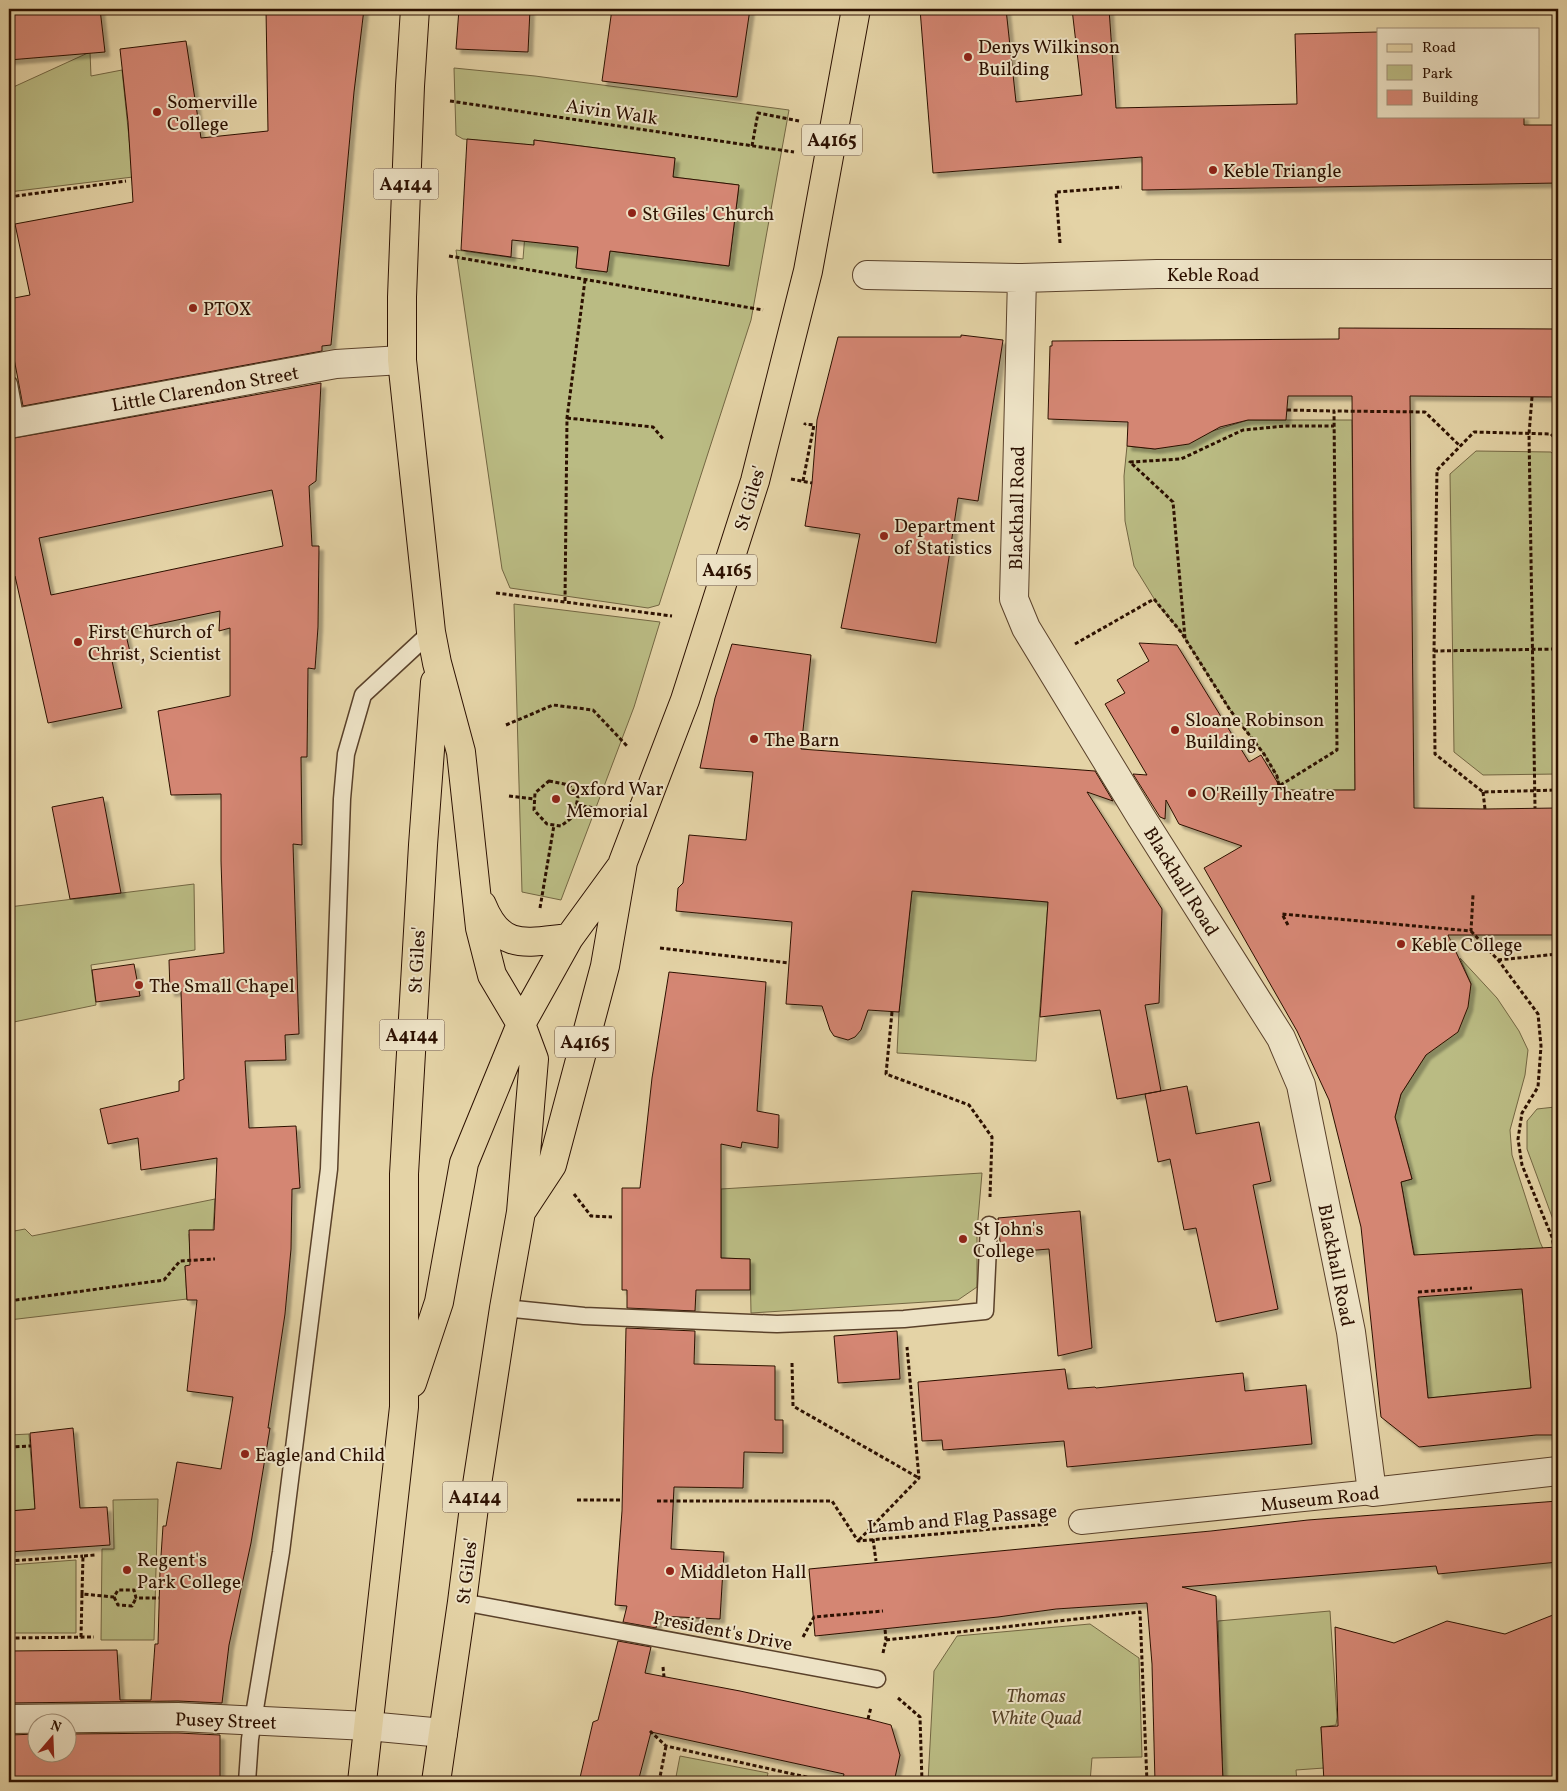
<svg xmlns="http://www.w3.org/2000/svg" width="1567" height="1791" font-family="Vollkorn,serif">
<defs>
<filter id="shadow"><feDropShadow dx="4.5" dy="4.5" stdDeviation="1" flood-color="#0004"/></filter>
</defs>
<rect width="100%" height="100%" fill="#e4d3a6"/>
<filter id="stains"><feTurbulence type="fractalNoise" baseFrequency=".004" numOctaves="4"/><feColorMatrix values="0 0 0 0 .2 0 0 0 0 .09 0 0 0 0 .02 0 0 0 .5 -.17"/></filter>
<radialGradient id="worn" r=".72"><stop offset=".6" stop-color="#630" stop-opacity="0"/><stop offset="1" stop-color="#630" stop-opacity=".3"/></radialGradient>
<path fill="#babb83" stroke="#736642" fill-rule="evenodd" d="M90,52L91,76L122,70L133,177L9,192V89Z
M454,68L535,76L789,110L751,320L659,605L648,608L510,588L502,569L456,250L523,259L532,145L463,139L456,135ZM534,140L675,158L673,177L739,185L729,266L610,251L607,272L576,268L578,247L526,241Z
M1248,420H1352L1355,790L1280,791L1277,776L1264,754L1230,710L1181,632L1158,605L1134,566L1125,521L1124,476L1127,446L1155,449Z
M1476,451L1551,452L1558,460V774L1483,775L1454,752L1450,474Z
M514,604L660,622L634,707L561,900L522,892Z
M194,884L195,950L91,965L96,1005L9,1023V907Z
M912,891L1048,902L1036,1061L897,1053L899,1012Z
M1460,958L1497,998L1519,1031L1528,1050L1525,1075L1510,1130L1512,1155L1540,1242L1556,1277L1521,1249L1469,1252L1522,1289L1531,1388L1428,1398L1415,1257L1401,1182L1412,1179L1395,1117L1401,1094L1471,984Z
M1555,1107L1558,1169V1233L1527,1149V1121L1537,1109Z
M982,1173L977,1231V1287L958,1300L751,1313L750,1259L721,1258V1189Z
M215,1199L213,1230H193L189,1234L190,1253L215,1263L185,1266L187,1299L9,1320V1232L25,1229L32,1236Z
M29,1434L35,1509L9,1511V1435Z
M158,1499L154,1640H101L102,1549H114L113,1500Z
M76,1560V1633H9V1565Z
M1330,1611L1337,1717L1336,1725L1321,1727L1324,1768L1296,1770L1297,1782H1223L1218,1621Z
M1090,1624L1139,1658L1142,1757L1092,1758L1090,1782H928L934,1671L957,1636Z
M680,1756L768,1773L766,1782H675Z"/>
<path fill="#d48673" stroke="#2c1000" fill-rule="evenodd" filter="url(#shadow)" d="M9,9H100L105,52L9,60Z
M266,9H364L354,92L331,345L322,346V351L23,406L9,332V299L30,295L15,224L133,202L128,122L120,49L186,41L201,138L268,131Z
M459,9H530L528,52L456,49Z
M612,9H750L737,97L602,81Z
M920,9H1006L1016,102L1082,95L1072,9H1109L1116,108L1297,104L1295,34L1378,32V116H1524V125H1558V183L1142,190V157L933,173Z
M467,139L534,145V140L675,158L673,177L739,185L729,266L610,251L607,272L576,268L578,247L512,240L511,257L461,250Z
M1339,328L1558,329V397L1410,396L1414,808L1485,809L1558,808V935H1448L1471,984L1468,1007L1458,1032L1426,1055L1401,1094L1395,1117L1412,1179L1401,1182L1414,1255L1558,1247V1435H1536L1419,1447L1381,1417L1361,1227L1329,1100L1297,1031L1204,868L1242,846L1179,824L1166,800L1165,819L1160,817L1133,774L1147,775L1105,704L1125,693L1117,680L1149,661L1139,643L1177,645L1249,762L1261,755L1282,790H1355L1352,396H1288L1286,420H1248L1220,427L1189,444L1155,449L1127,446L1128,422L1048,419L1050,346H1052V341L1339,339ZM1522,1289L1531,1388L1428,1398L1418,1297Z
M961,335L1003,340L978,501L958,498L936,643L841,628L860,534L805,526L812,483L817,420L838,337H961Z
M321,383L316,481L309,486L312,546H319L318,627L315,669L308,668L307,757H301L302,845L293,844L299,1034L285,1035L286,1060L245,1061L249,1128L296,1126L300,1188L292,1189L291,1249L285,1314L268,1428H270L251,1543L229,1645L222,1703L178,1701L9,1703V1651L117,1650L120,1700H151L155,1644H158L160,1571L163,1526H166L177,1462L221,1469L233,1397L187,1391L197,1300H187L185,1266L190,1265L189,1230H214L217,1158L141,1170L138,1138L108,1144L100,1109L179,1091V1081L184,1079L181,991L170,992L169,960L224,953L221,861V794L171,795L158,711L230,696V628L219,631L220,611L125,631L130,652L111,656L122,708L48,723L15,576L9,575V439ZM272,490L283,546L51,595L39,538Z
M732,644L811,655L801,749L1095,771L1113,801L1087,792L1162,909L1159,1003L1145,1005L1161,1091L1117,1099L1100,1010L1040,1017L1048,902L912,891L899,1012L868,1010L861,1030L855,1037L848,1040L834,1036L830,1030L822,1006L786,1004L792,922L676,911L678,888L683,883L689,835L746,840L753,772L700,768L715,698Z
M103,797L121,893L70,899L52,807Z
M134,964L140,996L96,1002L92,970Z
M669,972L766,982L757,1111L779,1115L778,1148L742,1142L741,1148L721,1144V1258L750,1259V1290H696L695,1311L627,1308V1290H622V1188H640L652,1078Z
M1187,1086L1196,1134L1259,1122L1271,1181L1253,1185L1278,1309L1216,1322L1196,1228L1184,1230L1170,1159L1158,1162L1145,1094Z
M1080,1211L1092,1348L1058,1356L1049,1249L1001,1253L998,1218Z
M626,1328L695,1331L694,1364L775,1366V1420H783V1453L744,1452L743,1488L674,1487L671,1549L724,1552L720,1619L659,1616L656,1628L623,1622L627,1606L615,1605L622,1511Z
M897,1331L900,1379L838,1383L834,1336Z
M1065,1369L1068,1389L1095,1387L1096,1388L1243,1373L1245,1391L1306,1385L1312,1444L1067,1467L1064,1441L943,1450L942,1440L922,1441L918,1382Z
M73,1428L80,1508L107,1507L110,1545L9,1552V1511L35,1509L30,1433Z
M1558,1501V1562L1438,1574L1436,1566L1182,1587L1216,1596L1223,1782H1155L1152,1664L1147,1603L1056,1609L998,1617L815,1636L809,1569L1211,1531L1308,1520Z
M1558,1613V1782H1324L1321,1727L1338,1726L1335,1627L1394,1643L1447,1621L1505,1634Z
M618,1641L651,1647L645,1673L740,1691L868,1719L891,1725L900,1755L894,1782H842L844,1774L651,1732L638,1782H579L593,1722L598,1720Z
M178,1733L220,1735V1782H9V1735L38,1734V1754H68V1734Z"/>
<g fill="none" stroke-linecap="round" stroke-linejoin="round">
<defs>
<path id="service" d="M9,384L16,422
M504,1308L584,1316L777,1324L904,1319L985,1311L989,1225
M462,1602L877,1679
M247,1782L250,1739L281,1552L329,1169L342,799L346,754L363,695L431,632"/>
<path id="pedestrian" d="M1081,1522L1372,1492"/>
<path id="minor" d="M867,275L1022,278L1157,274H1558
M1022,278L1014,599L1026,628L1141,817L1281,1038L1301,1085L1351,1332L1372,1492L1558,1471
M9,424L336,364L402,360
M9,1719L178,1717L368,1726L443,1733"/>
<path id="primary" d="M415,9L410,86L402,297V360L431,632L437,663L461,752L480,928L492,975L521,1024L534,1059L521,1212L504,1308L476,1491L462,1602L436,1782
M482,905C501,952 527,942 569,938
M523,1209L552,1165L605,966L623,862L685,700L755,481L808,271L856,9
M412,1383L439,1302L464,1163L521,1024L569,938L620,868
M362,1782L404,1407V1174L423,845L435,682"/>
</defs>
<use href="#service" stroke="#5a412a" stroke-width="19"/>
<use href="#pedestrian" stroke="#5a412a" stroke-width="26"/>
<use href="#minor" stroke="#5a412a" stroke-width="30"/>
<use href="#primary" stroke="#2c1000" stroke-width="30"/>
<path stroke="#2c1000" stroke-width="3" stroke-dasharray="4 2.5" stroke-linecap="butt" d="M450,101L794,152
M752,146L758,113L799,121
M9,197L126,181
M1060,243L1056,192L1122,187
M449,256L763,310
M1532,397L1529,434L1535,808
M1287,410L1334,411
M567,418L653,427L664,440
M1558,442L1551,434L1474,432L1437,470L1434,651L1435,754L1483,792L1558,790
M791,479L812,483
M803,481L814,425L805,424V425
M496,593L672,616
M565,601L567,418L585,280
M1185,638L1173,502L1130,462L1181,459L1243,430L1285,426H1334
M1075,644L1154,599L1181,632L1230,710L1264,754L1277,776L1279,786L1337,750L1334,411L1425,412L1460,446
M1434,651L1558,649
M506,725L553,705L593,710L628,747
M549,781L569,785L578,797L574,816L561,826L547,824L534,810L535,793Z
M1483,792L1485,809
M509,796L535,799
M576,805L601,809
M540,908L554,825
M1288,925L1282,914L1471,931L1473,895
M1471,931L1499,961L1538,1014L1541,1046L1538,1087L1522,1113L1518,1139L1522,1165L1552,1237L1558,1270
M660,948L789,963
M1498,960L1558,954
M892,1012L886,1074L969,1105L992,1137L990,1197
M574,1194L591,1216L612,1217
M1557,1284H1558
M1418,1292L1472,1288
M9,1301L164,1280L180,1261L215,1259
M792,1363L793,1406L919,1478
M9,1447L31,1446
M577,1500H622
M657,1501H832L858,1541L1049,1524
M873,1539L876,1561
M859,1540L919,1478L907,1347
M9,1561L83,1556
M82,1594L83,1556L95,1555
M114,1597L118,1605L132,1606L136,1598
M81,1637L82,1594L114,1597L118,1590H134L136,1598H159
M803,1637L814,1617L883,1611
M9,1638L94,1637
M886,1640L1140,1612L1147,1782
M883,1653L886,1640L885,1629
M663,1667L664,1677
M898,1698L920,1717L922,1782
M868,1719L871,1707
M650,1731L666,1746L829,1782
M659,1782L666,1746"/>
<use href="#service" stroke="#ede2c5" stroke-width="16"/>
<use href="#pedestrian" stroke="#ede2c5" stroke-width="24"/>
<use href="#minor" stroke="#ede2c5" stroke-width="28"/>
<use href="#primary" stroke="#e4d3a6" stroke-width="28"/>
</g>
<g fill="#8f2418" stroke="#ede2c5" stroke-width="2">
<circle cx="968" cy="57" r="5"/>
<circle cx="157" cy="112" r="5"/>
<circle cx="1213" cy="170" r="5"/>
<circle cx="632" cy="213" r="5"/>
<circle cx="193" cy="308" r="5"/>
<circle cx="884" cy="536" r="5"/>
<circle cx="78" cy="642" r="5"/>
<circle cx="1175" cy="730" r="5"/>
<circle cx="754" cy="739" r="5"/>
<circle cx="1192" cy="793" r="5"/>
<circle cx="556" cy="799" r="5"/>
<circle cx="1401" cy="944" r="5"/>
<circle cx="139" cy="985" r="5"/>
<circle cx="963" cy="1239" r="5"/>
<circle cx="245" cy="1454" r="5"/>
<circle cx="127" cy="1570" r="5"/>
<circle cx="670" cy="1571" r="5"/>
</g>
<g text-anchor="middle" stroke-width="4" stroke-linejoin="round" paint-order="stroke">
<g fill="#ede2c5" stroke="#664f3b" stroke-width="1">
<rect x="802" y="124.5" width="60" height="31" rx="4"/>
<rect x="373.5" y="168.5" width="65" height="31" rx="4"/>
<rect x="697" y="554.5" width="60" height="31" rx="4"/>
<rect x="379.5" y="1019.5" width="65" height="31" rx="4"/>
<rect x="555" y="1026.5" width="60" height="31" rx="4"/>
<rect x="442.5" y="1481.5" width="65" height="31" rx="4"/>
</g>
<g font-size="18" font-weight="bold" fill="#2c1000">
<text x="832" y="146">A4165</text>
<text x="406" y="190">A4144</text>
<text x="727" y="576">A4165</text>
<text x="412" y="1041">A4144</text>
<text x="585" y="1048">A4165</text>
<text x="475" y="1503">A4144</text>
</g>
<g font-size="19" fill="#2c1000" stroke="#ede2c5" text-anchor="start">
<text x="978" y="53">Denys Wilkinson<tspan x="978" dy="22">Building</tspan></text>
<text x="167" y="108">Somerville<tspan x="167" dy="22">College</tspan></text>
<text x="1223" y="177">Keble Triangle</text>
<text x="642" y="220">St Giles' Church</text>
<text x="203" y="315">PTOX</text>
<text x="894" y="532">Department<tspan x="894" dy="22">of Statistics</tspan></text>
<text x="88" y="638">First Church of<tspan x="88" dy="22">Christ, Scientist</tspan></text>
<text x="1185" y="726">Sloane Robinson<tspan x="1185" dy="22">Building</tspan></text>
<text x="764" y="746">The Barn</text>
<text x="566" y="795">Oxford War<tspan x="566" dy="22">Memorial</tspan></text>
<text x="1202" y="800">O'Reilly Theatre</text>
<text x="1411" y="951">Keble College</text>
<text x="149" y="992">The Small Chapel</text>
<text x="973" y="1235">St John's<tspan x="973" dy="22">College</tspan></text>
<text x="255" y="1461">Eagle and Child</text>
<text x="137" y="1566">Regent's<tspan x="137" dy="22">Park College</tspan></text>
<text x="680" y="1578">Middleton Hall</text>
</g>
<g font-size="19" fill="#2c1000" stroke="#ede2c5">
<text transform="translate(612 111) rotate(8)" y="7">Aivin Walk</text>
<text x="1213" y="281">Keble Road</text>
<text transform="translate(205 388) rotate(-10)" y="7">Little Clarendon Street</text>
<text transform="translate(749 498) rotate(-73)" y="7">St Giles'</text>
<text transform="translate(1016 508) rotate(-89)" y="7">Blackhall Road</text>
<text transform="translate(1182 881) rotate(58)" y="7">Blackhall Road</text>
<text transform="translate(416 960) rotate(-87)" y="7">St Giles'</text>
<text transform="translate(1337 1265) rotate(79)" y="7">Blackhall Road</text>
<text transform="translate(1320 1498) rotate(-6)" y="7">Museum Road</text>
<text transform="translate(962 1518) rotate(-5)" y="7">Lamb and Flag Passage</text>
<text transform="translate(466 1571) rotate(-83)" y="7">St Giles'</text>
<text transform="translate(723 1630) rotate(11)" y="7">President's Drive</text>
<text transform="translate(226 1720) rotate(2)" y="7">Pusey Street</text>
</g>
<g font-size="19" font-style="italic" fill="#574327" stroke="#ede2c5">
<text x="1036" y="1702">Thomas<tspan x="1036" dy="22">White Quad</tspan></text>
</g>
</g>
<rect width="1567" height="1791" fill="none" stroke="#e4d3a6" stroke-width="30"/>
<rect x="10" y="10" width="1547" height="1771" fill="none" stroke="#2c1000" stroke-width="2.5"/>
<rect x="15" y="15" width="1537" height="1761" fill="none" stroke="#2c1000"/>
<rect x="1377" y="28" width="162" height="90" fill="#ede2c5" stroke="#a08e76"/>
<rect x="1387" y="44" width="25" height="8" fill="#e4d3a6" stroke="#a08e76"/>
<text x="1422" y="52" font-size="15" fill="#2c1000">Road</text>
<rect x="1387" y="65" width="25" height="15" fill="#babb83" stroke="#a08e76"/>
<text x="1422" y="78" font-size="15" fill="#2c1000">Park</text>
<rect x="1387" y="90" width="25" height="15" fill="#d48673" stroke="#a08e76"/>
<text x="1422" y="102" font-size="15" fill="#2c1000">Building</text>
<g transform="translate(52 1738) rotate(19)"><circle r="24" fill="#ede2c5" stroke="#a08e76"/>
<path d="M0-4L9 19L0 12L-9 19Z" fill="#8f2418"/>
<text y="-8" font-size="14" font-weight="bold" text-anchor="middle" fill="#2c1000">N</text>
</g>
<rect width="100%" height="100%" filter="url(#stains)"/>
<rect width="100%" height="100%" fill="url(#worn)"/>
</svg>
